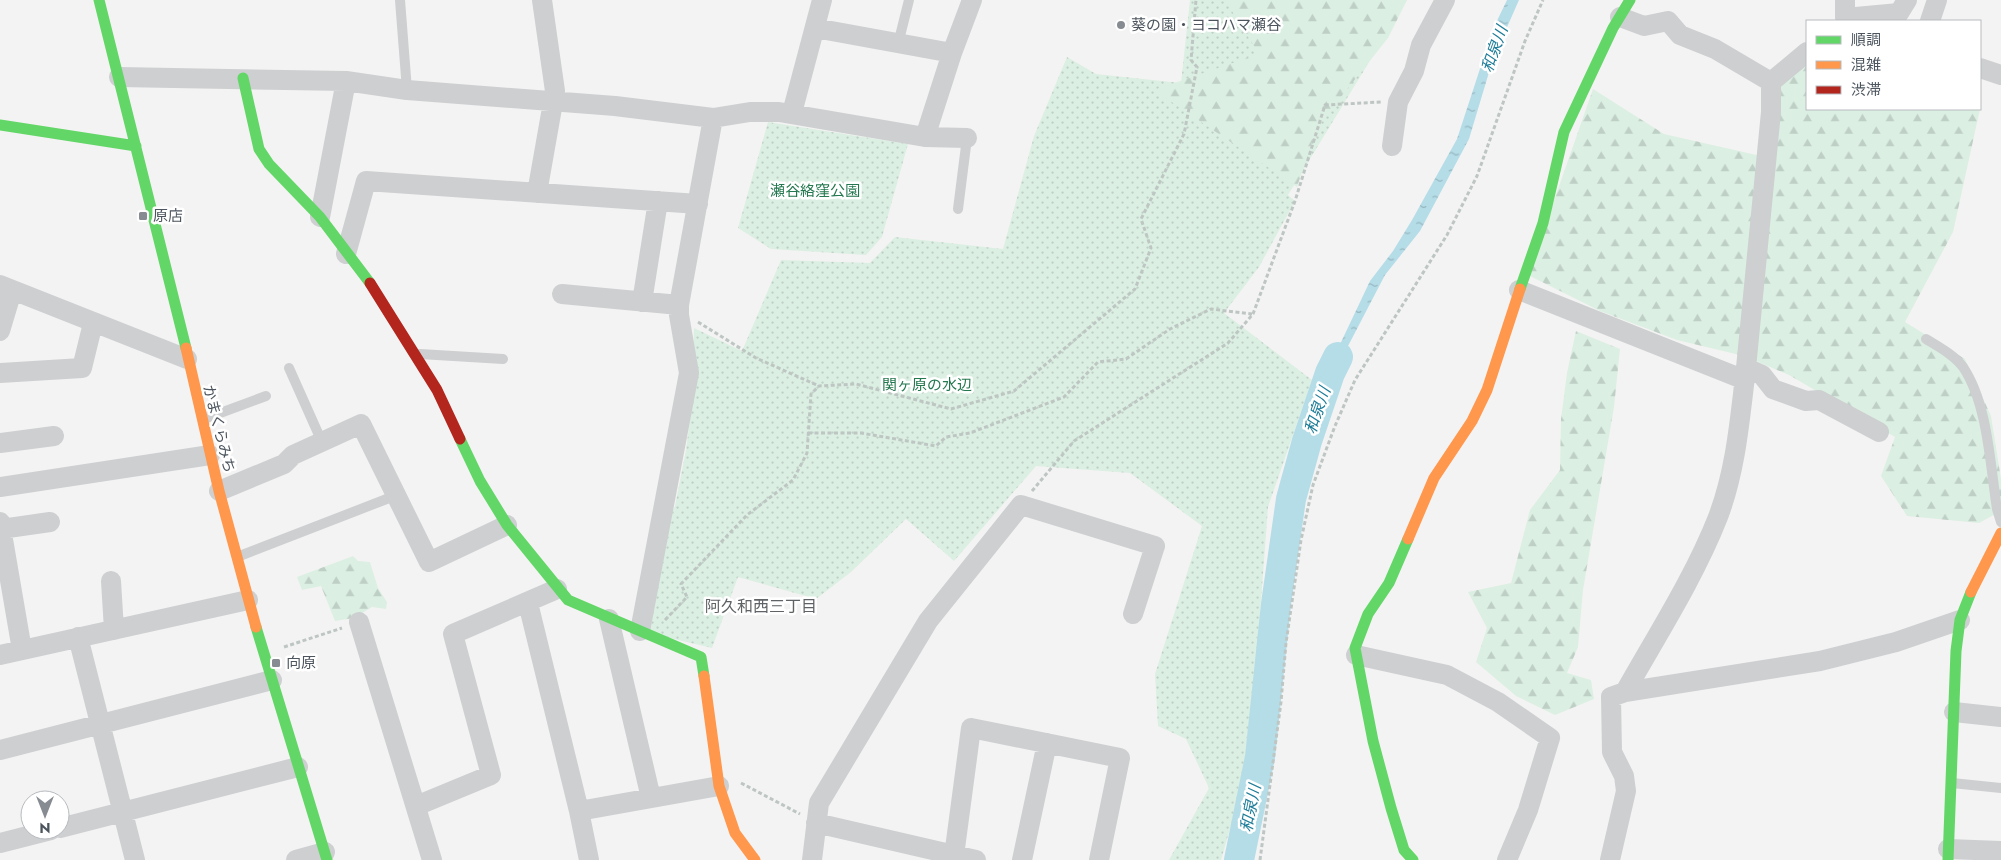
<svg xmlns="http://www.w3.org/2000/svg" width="2001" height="860" font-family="Jost,'Noto Sans JP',sans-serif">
<defs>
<pattern id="grass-dots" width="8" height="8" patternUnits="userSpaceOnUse" patternTransform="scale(1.25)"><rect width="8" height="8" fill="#dcefe3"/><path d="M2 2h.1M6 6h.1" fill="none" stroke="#becfc5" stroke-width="1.8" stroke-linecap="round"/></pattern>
<pattern id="forest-firs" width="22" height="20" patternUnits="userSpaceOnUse" patternTransform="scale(1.25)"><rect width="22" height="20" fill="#dcefe3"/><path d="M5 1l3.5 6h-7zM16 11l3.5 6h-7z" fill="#becfc5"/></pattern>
<pattern id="water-ripples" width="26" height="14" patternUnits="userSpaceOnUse" patternTransform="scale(1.25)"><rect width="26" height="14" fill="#b5dde8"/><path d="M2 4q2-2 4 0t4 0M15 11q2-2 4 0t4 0" fill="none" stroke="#95b6bf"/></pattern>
</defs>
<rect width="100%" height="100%" fill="#f4f3f3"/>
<path fill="url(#grass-dots)" d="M1190,0H1407L1288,195L1295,201L1259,267L1224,313L1312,380L1268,507L1252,723L1241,791L1221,860H1169L1209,788L1186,739L1158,726L1155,674L1202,526L1130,473L1036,466L954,561L906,519L851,572L816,599L738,577L712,648L640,631L656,543L675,506L686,450L692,403L694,328L742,351L781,260L870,263L895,237L1003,249L1034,136L1067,57L1096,74L1181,83Z
M768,122L908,144L882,237L866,255L771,249L738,228Z"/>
<path fill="url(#forest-firs)" d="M1225,0H1407L1388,38L1317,127L1297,187L1154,90L1259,54Z
M1807,58V109H1980L1953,232L1905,322L1965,359L1991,416L2001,479V511L1979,523L1907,516L1881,476L1895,437L1789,375L1744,356L1677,340L1600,311L1528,275L1593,89L1664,134L1761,156L1783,79Z
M1576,331L1620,349L1614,407L1583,590L1578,647L1567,673L1591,680L1594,699L1555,715L1516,696L1476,662L1487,628L1468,592L1511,583L1530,510L1560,470L1561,419L1567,373Z
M353,556L358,561L370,562L378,588L387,602L386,609L372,607L354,618L335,621L321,586L302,590L297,577Z"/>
<path fill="url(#water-ripples)" d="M1507,0H1519L1493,59L1469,139L1420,231L1385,275L1322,396L1334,357L1370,281L1393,251L1412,220L1457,139L1493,29Z
M1260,757L1245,860H1236L1258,765Z"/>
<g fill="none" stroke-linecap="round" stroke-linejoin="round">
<path stroke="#b5dde8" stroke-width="30" d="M1239,860L1260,757L1276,604L1291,499L1307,441L1330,373L1338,357"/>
<path stroke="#bdc6c3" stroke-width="3" stroke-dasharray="4 2.5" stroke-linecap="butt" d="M698,322L756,358L819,386
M808,433H861L936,446L946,437L970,433L1064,397L1098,362L1126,359L1170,329L1211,309L1252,314
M1032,491L1074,441L1228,343L1253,314L1295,201L1325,105L1381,102
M665,620L687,597L681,584L747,515L793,480L807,453L811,394L819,386L856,384L951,409L1014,391L1135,289L1151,248L1141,219L1184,134L1197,67L1191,60L1196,0
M284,647L342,628
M741,783L800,814
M1260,860L1281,702L1286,643L1301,540L1313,485L1335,426L1355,380L1447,235L1477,176L1525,41L1543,0"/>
<path stroke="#cdcfd1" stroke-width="10" d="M400,0L407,90
M898,44L909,0
M958,209L967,138
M1926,339C1939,347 1954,355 1963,367C1988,404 1990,465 1997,509L2001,522
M420,354L503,359
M289,368L322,442
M204,419L266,396
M237,557L397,495
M1952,783L2001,788"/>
<path stroke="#cdcfd1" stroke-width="20" d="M1845,0V18L1899,13L1907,0
M1620,17L1644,26L1668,21L1680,35L1715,49L1771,82
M1930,21L1937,0
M815,28L952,53
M1980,68L2001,75
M119,77L346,81L407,90L615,106L713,118L750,112H779L925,137L967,138
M792,113L822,0
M925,137L952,53L972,0
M1392,146L1398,102L1414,71L1421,45L1445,0
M537,193L555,91L542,0
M320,217L346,81
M346,254L366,181L698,204
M0,285L187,359
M1519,290L1745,380
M562,294L679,305
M642,302L658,201
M0,331L12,291
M1746,368L1771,112V82L1807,52
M0,373L82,368L93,323
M1879,432L1819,400L1806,401L1773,389L1762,375L1746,368C1740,418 1736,470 1718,517C1694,578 1657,635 1625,692L1820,661L1896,642L1960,620
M0,443L54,436
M0,487L210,455
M219,491L284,464L293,455L361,424L429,562L507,525
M0,522L22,650
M1,529L50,522
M111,581L114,630
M528,603L579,811L589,860
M609,619L651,798
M359,622L432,860
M640,631L689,373L679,315V305L713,118
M78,637L135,860
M0,655L248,600
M1356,655L1447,675L1498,702L1550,738L1528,810L1507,860
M1954,712L2001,717
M0,750L272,680
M416,806L491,775L453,634L557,589
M579,811L719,786
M816,823L976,860
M60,828L298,767
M0,843L51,830
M1948,849L2001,851
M954,856L971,728L1120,758L1099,860
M296,860L325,852
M812,860L819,803L928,621L1021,505L1155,546L1133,614
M1022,860L1047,743
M1610,860L1626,791L1624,776L1612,752L1611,697L1625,692"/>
<path stroke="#63d668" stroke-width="11" d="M99,0L186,348
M243,78L259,149L269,164L320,217L370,283
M0,125L136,146
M1520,289L1543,223L1564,132L1613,28L1630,0
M460,439L480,481L507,525L568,600L701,657L704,676
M1408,539L1389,583L1368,614L1355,648L1373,741L1391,808L1404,850L1413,860
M256,627L327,860
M1948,860L1956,651L1960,620L1971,592"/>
<path stroke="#ff974d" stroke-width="11" d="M186,348L219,491L256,627
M1408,539L1434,478L1472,421L1487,390L1520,289
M1971,592L2001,533
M704,676L719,786L735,833L755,860"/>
<path stroke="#b3261e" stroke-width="11" d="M370,283L437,390L460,439"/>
</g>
<g fill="#878c92" stroke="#fff" stroke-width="2">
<circle cx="1121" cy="25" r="5"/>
<rect x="138" y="211" width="10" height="10" rx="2.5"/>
<rect x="271" y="658" width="10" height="10" rx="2.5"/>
</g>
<g text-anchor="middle" stroke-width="5" stroke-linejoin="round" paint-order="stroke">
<g font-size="15" fill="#4c555e" stroke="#fff" text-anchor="start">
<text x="1131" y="30">葵の園・ヨコハマ瀬谷</text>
<text x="153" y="221">原店</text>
<text x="286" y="668">向原</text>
</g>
<g font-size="15" fill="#24784f" stroke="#fff">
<text x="815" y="196">瀬谷絡窪公園</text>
<text x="927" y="390">関ヶ原の水辺</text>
</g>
<g font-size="15" fill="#4c555e" stroke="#fff">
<text transform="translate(219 429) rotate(76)" y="5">かまくらみち</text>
</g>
<g font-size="16" font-style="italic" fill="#1d7c98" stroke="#fff">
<text transform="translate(1494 49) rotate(-70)" y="6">和泉川</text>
<text transform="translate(1317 410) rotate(-71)" y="6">和泉川</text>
<text transform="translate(1250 808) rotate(-79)" y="6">和泉川</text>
</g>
<g font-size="16" fill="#606366" stroke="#fff">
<text x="761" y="612">阿久和西三丁目</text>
</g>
</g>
<rect x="1806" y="20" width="175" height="90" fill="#ffffff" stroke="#b7bbbf"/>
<rect x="1816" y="36" width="25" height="8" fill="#63d668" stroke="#b7bbbf"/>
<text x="1851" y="45" font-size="15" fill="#4c555e">順調</text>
<rect x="1816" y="61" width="25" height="8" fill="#ff974d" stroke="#b7bbbf"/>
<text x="1851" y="70" font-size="15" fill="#4c555e">混雑</text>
<rect x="1816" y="86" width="25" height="8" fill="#b3261e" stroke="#b7bbbf"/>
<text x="1851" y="95" font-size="15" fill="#4c555e">渋滞</text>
<g transform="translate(45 815) rotate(180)"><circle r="24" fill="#ffffff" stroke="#b7bbbf"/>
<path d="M0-4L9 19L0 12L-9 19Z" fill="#878c92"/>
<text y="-8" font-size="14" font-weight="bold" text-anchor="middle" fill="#4c555e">N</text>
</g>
</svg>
